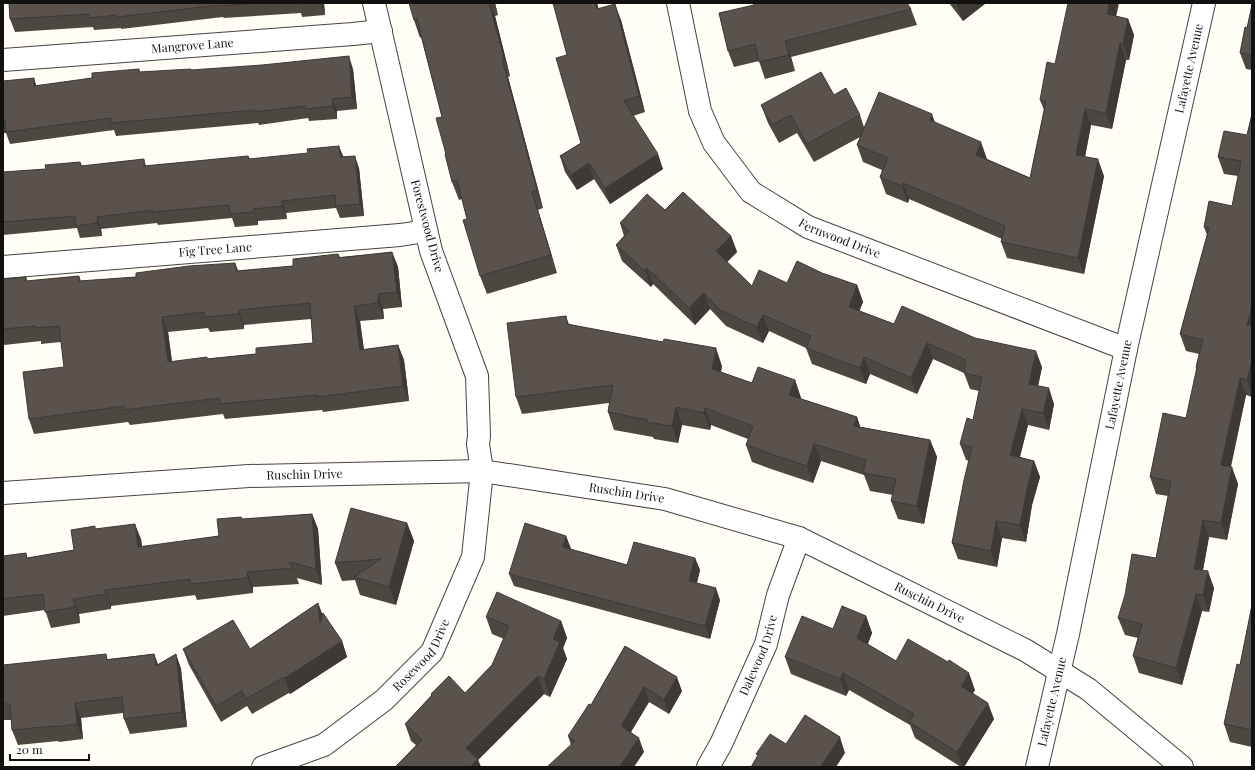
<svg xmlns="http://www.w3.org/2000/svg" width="1255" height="770" font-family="'Playfair Display',serif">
<rect width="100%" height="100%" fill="#fffdf5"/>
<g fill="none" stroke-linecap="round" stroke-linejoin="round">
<defs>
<g id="minor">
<path id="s1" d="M678,3L700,111L714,143L751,192L808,227L1126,349"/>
<path id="s2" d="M3,60L353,34L381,31"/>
<path id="s3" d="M3,267L400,235L426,231"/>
<path id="s4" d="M3,493L249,476L482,471L665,499L799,538L1025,650L1088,689L1182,767"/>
<path id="s5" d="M263,767L324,745L384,700L432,652L473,557L482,471L478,444L479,436L477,376L431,251L374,3"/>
<path id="s6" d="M708,767L721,744L766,644L778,595L799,538"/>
</g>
<g id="tertiary">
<path id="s7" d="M1037,767L1068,634L1126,349L1204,3"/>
</g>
</defs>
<use href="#minor" stroke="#444" stroke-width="24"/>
<use href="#tertiary" stroke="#444" stroke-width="24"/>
<use href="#minor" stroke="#fff" stroke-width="22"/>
<use href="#tertiary" stroke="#fff" stroke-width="22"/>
</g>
<path fill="#4d4742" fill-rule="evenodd" d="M9,3H324L325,15L302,17L301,13L224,18L223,17L121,29V28L94,30L93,27L15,32L10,19Z
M409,3H495L498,15L495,16L510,76L508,77L543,208L538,210L557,273L487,294L480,276L467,219L462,199L459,200L452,182L446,154L442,117L421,37L420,38L414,20Z
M553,3H597L598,8L621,20L645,112L633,116L663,169L610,204L594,179L577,190L565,172L560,156L581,143L567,55Z
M949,3H986L963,21Z
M1252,5V70L1246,69L1240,53L1247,28Z
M911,9L917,25L791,57L795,71L765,79L759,61L734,67L728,51L719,13Z
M1116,16L1128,19L1134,35L1129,60H1126L1112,129L1091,125L1085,157L1104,176L1084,274L1007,258L1001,242L1002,239L909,199L908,203L886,194L880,177L882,170L863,162L857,145L860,137L814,162L797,133L779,143L768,123L761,105L834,95L860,115L864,127L935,122L987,159L1030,178L1044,110L1040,100L1055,64Z
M139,69L140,72L192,70L353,69L357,109L337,111V119L309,121L308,118L259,125L258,123L116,136L114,130L10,144L6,133H3V81L36,86L92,78Z
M1252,114V397L1246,395L1231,467L1238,484L1227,540L1209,537L1203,570L1214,588L1209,612L1202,611L1182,685L1139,673L1133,656L1138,638L1125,635L1118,618L1156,558L1168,496L1156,494L1150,477L1186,418L1197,370L1196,367L1199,354L1186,351L1180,334L1207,235L1204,227L1232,206L1238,176L1224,174L1218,157L1247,135Z
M248,156L250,159L343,157L359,168L364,216L340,218L336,208L286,213L287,219L258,221V225L235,227L232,218L158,225L157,223L101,229L102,236L80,238L77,228L3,235V172L46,169L80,162L82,166L144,159L146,166Z
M665,210L731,236L737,252L727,262L752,286L787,283L822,273L857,285L863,302L859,311L894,324L975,338L1042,367L1038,386L1054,404L1049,430L1028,425L1020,457L1034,461L1040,477L1032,505L1026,542L1002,538L997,567L958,559L952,543L969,461L966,460L960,444L973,420L979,391L970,389L964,373L933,359L917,394L870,374L866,384L812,364L806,348L769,331L763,343L726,326L710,309L695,325L653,284L651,287L622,261L616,245L624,236L620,223Z
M392,252L398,267L402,307L383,309L384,319L360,321L364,350L398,345L404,360L409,401L323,412L322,410L225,419L223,414L130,425L128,422L34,434L29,419L64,367L61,342L41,344V341L4,345L3,342V279L26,277L27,281L79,276L81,281L136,277L235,263L238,271L293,266L338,254L340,257ZM311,319L313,343L256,354L172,362L168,332L208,328L210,332L244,329V325Z
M569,324L722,366L721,372L752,383L795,380L801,398V399L857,417L860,427L930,440L937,457L924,524L898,519L891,501L893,495L870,491L864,475L821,461L813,483L774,470L752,462L746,445L748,439L711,425L710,430L682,425L678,443L654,439L653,437L614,430L608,412L609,403L522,414L516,397Z
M312,514L318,529L322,585L297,578L299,584L253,587V593L197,600L195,595L111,606V609L79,614L80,623L51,628L45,610L3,616V556L28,558L74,550L96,529L141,539L142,547L219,536L241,517L242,519Z
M407,523L414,541L396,605L360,595L355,580L342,581L335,563Z
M566,536L571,549L627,565L695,558L700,570L697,583L720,600L710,639L514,586L509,574Z
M318,603L322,614L342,641L347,657L290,694L289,693L252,714L247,706L221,722L189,665L183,649H250Z
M1252,605V747L1230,742L1224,724L1240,665Z
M866,616L872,633L868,644L896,661L975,690L973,693L994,719L964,767H961L915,738L910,725L849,690L846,696L791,674L785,657L833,629Z
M486,617L561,621L567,638L563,648L567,659L550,697L544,694L478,760L481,767H395L416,745L411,741L405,724L432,696L431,694L465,693L492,665L504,639L492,634Z
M625,646L682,691L669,714L649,702L631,732L644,752L571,745L568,736L591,705Z
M154,654L158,664L176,654L181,669L187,727L130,734L124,719L123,713L81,718L83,739L59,742L58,741L18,745L12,730L11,720H3V665L108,659Z"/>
<path fill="#3f3936" d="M320,3H324L325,15Z
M489,3L495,16L510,76L504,58Z
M494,3H495L498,15Z
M595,3H597L603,24L597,9Z
M956,3H986L963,21Z
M1109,3H1119L1113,31L1107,14Z
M615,4L621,20L645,112L639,96Z
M1128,19L1134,35L1129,60L1123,44Z
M785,41L791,57L795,71L789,55Z
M1120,43L1126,60L1112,129L1106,113Z
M349,56L353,69L357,109L352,97Z
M502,59L508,77L543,208L537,190Z
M34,78L38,91L34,86Z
M332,99L337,111V119L333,106Z
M1085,109L1091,125L1082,172L1076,155Z
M932,114L938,131L930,120Z
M981,142L987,159L982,171L976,155Z
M339,146L344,158L340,157Z
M658,154L663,169L610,204L605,188Z
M355,156L359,168L364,216L360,204Z
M1098,159L1104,176L1084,274L1078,258Z
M589,163L594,179L577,190L571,175Z
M903,183L909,199L908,203L902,186Z
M532,192L538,210L557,273L551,255Z
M282,201L286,213L287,219L282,206Z
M253,209L258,221V225L254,212Z
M97,217L101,229L102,236L97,223Z
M731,236L737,252L722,267L716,251Z
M392,252L398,267L402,307L397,292Z
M235,263L241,278L236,271Z
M647,268L653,284L651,287L645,271Z
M857,285L863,302L855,323L849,307Z
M704,293L710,309L695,325L689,308Z
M378,294L383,309L384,319L378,303Z
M354,306L360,321L366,366L360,350Z
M1252,306V339L1247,325Z
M238,310L244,325V329L239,314Z
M763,315L769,331L763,343L757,327Z
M566,316L572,333L567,324Z
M162,317L168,332L174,377L168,362Z
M927,343L933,359L917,394L911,378Z
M398,345L404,360L409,401L403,386Z
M716,348L722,366L718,386L712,369Z
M1036,351L1042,367L1035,401L1029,384Z
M864,357L870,374L866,384L860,368Z
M1252,361V394L1247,380Z
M1240,378L1246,395L1227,482L1221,465Z
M795,380L801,398L796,412L789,395Z
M1049,388L1054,404L1049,430L1043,413Z
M676,407L682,425L678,443L672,426Z
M705,408L711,425L710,430L704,413Z
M1022,409L1028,425L1016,471L1010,455Z
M857,417L863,435L854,426Z
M930,440L937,457L924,524L917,506Z
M814,444L821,461L813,483L807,466Z
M1034,461L1040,477L1032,505L1026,542L1020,525L1027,489Z
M1232,467L1238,484L1227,540L1221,523Z
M312,514L318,529L322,585L316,569Z
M1203,520L1209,537L1200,586L1194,569Z
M996,521L1002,538L997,567L991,551Z
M407,523L414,541L396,605L389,587Z
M135,524L141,539L144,563L138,547Z
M566,536L571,549L568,559L563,547Z
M695,558L700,570L694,593L689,581Z
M1208,571L1214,588L1209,612L1203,595Z
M247,572L253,587V593L248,578Z
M716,588L720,600L710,639L705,626Z
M105,590L111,606V609L106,594Z
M1196,594L1202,611L1182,685L1176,668Z
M73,599L79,614L80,623L75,607Z
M318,603L324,619L320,623Z
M866,616L872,633L863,654L857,638Z
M561,621L567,638L563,648L567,659L550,697L544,679L553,639Z
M342,641L347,657L290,694L285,678Z
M154,654L159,669L156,666Z
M176,654L181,669L187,727L182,712Z
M843,673L849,690L846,696L840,679Z
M969,673L975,690L967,702L961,686Z
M538,676L544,694L478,760L481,767H470L466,748Z
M677,677L682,691L669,714L664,700Z
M644,687L649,702L626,740L621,726Z
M75,703L81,718L83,739L77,724Z
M988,703L994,719L964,767H963L957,752Z
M840,737L845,753L836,767H820Z
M639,738L644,752L634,767H619Z"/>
<path fill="#5a524d" stroke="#3f3936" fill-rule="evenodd" d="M9,3H257L219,6V5L117,17L116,15L90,18L89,14L10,19Z
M298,3H314L298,4Z
M409,3H489L504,58L502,59L537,190L532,192L551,255L480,276L463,220L467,219L457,180L452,182L445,154H446L436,118L442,117L417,19L414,20Z
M553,3H595L597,9L615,4L639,96L624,101L658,154L605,188L589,163L571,175L560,156L581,143L556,58L567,55Z
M753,3H907L911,9L785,41L789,55L759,62L755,44L728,51L719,13L754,5Z
M1068,3H1109L1107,14L1128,19L1123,44L1120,43L1106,113L1085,109L1076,155L1098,159L1078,258L1001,242L1005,226L903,183L902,186L880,177L888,158L857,145L879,92L932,114L930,120L981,142L976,155L1030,178L1046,101L1040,100L1047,62L1055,64Z
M1252,5V55L1240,53L1245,27L1247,28Z
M349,56L352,97L332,99L333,106L305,109V106L254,112V110L111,123V118L6,132L5,120H3V81L34,78V86L92,78V73L139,69V72L191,69V70L262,65Z
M821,72L834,95L846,88L860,115L807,144L791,115L772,125L761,105Z
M1252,114V306L1247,325L1252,326V361L1247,380L1240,378L1221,465L1232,467L1221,523L1203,520L1194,569L1208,571L1203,595L1196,594L1176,668L1133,656L1142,624L1118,618L1125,595L1132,554L1156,558L1171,481L1150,477L1163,413L1186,418L1197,367H1196L1203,340L1180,334L1209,228L1204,227L1209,201L1232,206L1241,161L1218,157L1224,131L1247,135Z
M339,146L340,157L355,156L360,204L336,206L335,195L282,201V206L253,209L254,212L230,214L229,205L153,212V210L97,217V223L76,226L75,216L3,222V172L46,169L45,165L80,162L81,166L144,159V166L248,156L249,159L308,153L307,149Z
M683,192L731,236L716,251L752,286L759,270L787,283L797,261L822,273L857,285L849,307L894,324L902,306L975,338L1036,351L1029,384L1049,388L1043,413L1022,409L1010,455L1034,461L1027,489L1020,525L996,521L991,551L952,543L964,480L972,447L960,444L967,418L973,420L982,377L964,373L966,360L927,343L911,378L864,357L860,368L806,348L811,336L763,315L757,327L720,310L704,293L689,308L647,268L645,271L616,245L629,231L620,223L647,194L665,210Z
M392,252L397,292L378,294V303L354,306L360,350L398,345L403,386L317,397V395L220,404L219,398L124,410V406L29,419L23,372L64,367L59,326L36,328V326L3,329V279L26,277V281L79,276V281L136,277V273L189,266L235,263L236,271L293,266V259L338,254L339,258ZM310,303L313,343L256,348V354L207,359V357L168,362L162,317L204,312V317L239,314L238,310Z
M566,316L567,324L663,342L664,339L716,348L712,369L752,383L758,367L795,380L789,395L857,417L854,426L930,440L917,506L891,501L896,479L863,473L866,460L814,444L807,466L768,453L746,445L753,426L705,408L704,413L676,407L672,426L647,422L648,420L608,412L613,385L516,397L507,323Z
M351,508L407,523L389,587L354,577L381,559L335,563Z
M312,514L316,569L289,562L293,568L247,572L248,578L191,584L190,579L105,590L106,594L73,599L75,607L45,612L43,594L3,599V556L26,553L27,558L74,550L71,530L95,526V529L135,524L138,547L219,536L217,519L241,517L242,519Z
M525,523L566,536L563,547L627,565L634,542L695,558L689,581L716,588L705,626L509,574Z
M497,592L561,621L553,639L560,642L544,679L538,676L466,748L478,759L470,767H395L422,740L405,724L432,695L431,694L449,676L465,693L492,665L509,626L486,617Z
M318,603L320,623L323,613L342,641L285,678L284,677L246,699L242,691L216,706L183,649L233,620L250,649Z
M1252,605V730L1224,724L1237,664L1240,665Z
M842,606L866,616L857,638L896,661L908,639L948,662L949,660L969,673L961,686L988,703L957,752L909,722L914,714L843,673L840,679L785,657L802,616L833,629Z
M625,646L677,677L664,700L644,687L621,726L639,738L619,767H547L575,741L568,736L589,704L591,705Z
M106,654L107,660L154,654L156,666L176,654L182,712L124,719L122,697L75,703L77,724L53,727V726L12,730L10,704H3V665Z
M805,715L840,737L820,767H751L758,755L756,754L770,734L786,744Z"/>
<g text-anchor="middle" stroke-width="4" stroke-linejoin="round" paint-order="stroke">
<g font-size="12" fill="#111" stroke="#fff">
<text dy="4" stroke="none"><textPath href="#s2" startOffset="190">Mangrove Lane</textPath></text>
<text dy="4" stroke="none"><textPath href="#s7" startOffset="715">Lafayette Avenue</textPath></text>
<text transform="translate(427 226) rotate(75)" y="4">Forestwood Drive</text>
<text dy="4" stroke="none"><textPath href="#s1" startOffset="307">Fernwood Drive</textPath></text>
<text dy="4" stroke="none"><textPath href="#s3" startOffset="213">Fig Tree Lane</textPath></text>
<text dy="4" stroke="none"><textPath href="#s7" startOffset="391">Lafayette Avenue</textPath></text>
<text dy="4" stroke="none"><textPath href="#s4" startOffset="302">Ruschin Drive</textPath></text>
<text dy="4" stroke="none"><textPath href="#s4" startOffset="626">Ruschin Drive</textPath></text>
<text dy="4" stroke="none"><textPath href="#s4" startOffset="950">Ruschin Drive</textPath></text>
<text dy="4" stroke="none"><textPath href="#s5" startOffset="199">Rosewood Drive</textPath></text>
<text dy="4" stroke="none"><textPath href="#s6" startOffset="123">Dalewood Drive</textPath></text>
<text dy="4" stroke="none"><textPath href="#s7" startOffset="67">Lafayette Avenue</textPath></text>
</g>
</g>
<rect width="1255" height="770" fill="none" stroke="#111111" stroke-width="8"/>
<path d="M10 754v6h79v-6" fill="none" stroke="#111111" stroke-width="2"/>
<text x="16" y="754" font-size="12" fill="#111111" stroke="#ffffff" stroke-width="3" paint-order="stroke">20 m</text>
</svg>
